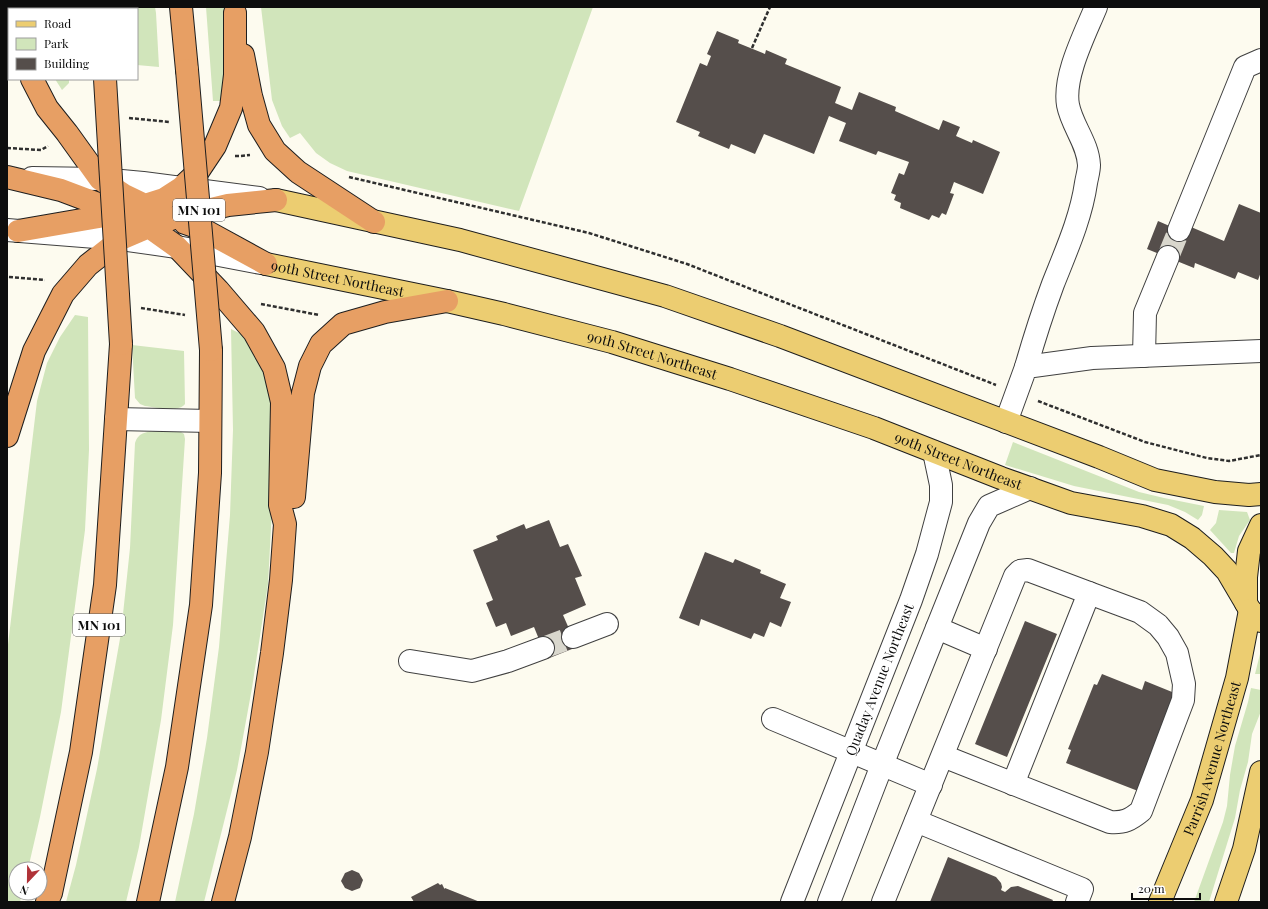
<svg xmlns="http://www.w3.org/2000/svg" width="1268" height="909" font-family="'Playfair Display',serif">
<rect width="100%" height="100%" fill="#fdfbef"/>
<path fill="#d1e5bb" d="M20,7H66V9H21Z
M126,7H155L156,13L159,67L137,65V9H123Z
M206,7H226L229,40L221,101H213Z
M261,7H593L519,211L347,171L330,163L316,153L300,133L290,138L282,126L272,100Z
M55,79H69V83L62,90Z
M75,315L88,317L89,450L85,530L61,712L40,817L28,869H16V893H22L20,902H7V653L37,401L47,363L60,337Z
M231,329L243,335L270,375L275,454L268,584L252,688L237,770L204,902H175L194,814L207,738L219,647L230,515L233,430Z
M132,345L184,351L185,404C179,413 155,407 145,406L140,404L135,398Z
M158,431L181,432L184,434L185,439L173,625L161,720L139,847L126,902H66L76,865L97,769L121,633L130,548L135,443C139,431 148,432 158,431Z
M1013,442L1139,492L1164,498L1204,506L1202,515L1198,520L1185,512L1168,505L1074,486L1005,465Z
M1219,510L1247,512L1250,520L1239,536L1234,553H1231L1210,530L1216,523Z
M1260,654L1261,674H1255Z
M1251,688L1261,690V711L1252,734L1248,762L1240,790L1235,818L1209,902H1194L1223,822L1227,806L1230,775L1235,746L1248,702Z"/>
<path fill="#554e4b" d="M717,31L739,40L738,43L765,54L766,50L787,59L785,64L841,87L835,103L852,110L859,92L896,107L895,111L939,130L943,120L960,127L956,136L972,143L973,140L1000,152L983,194L954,182L950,193L954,194L946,215L942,213L939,218L932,215L929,220L900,208L901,203L894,200L896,195L891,193L899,173L904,175L909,162L878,151L876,155L839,141L846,123L829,116L814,154L764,134L755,154L731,144L729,149L698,136L700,132L676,122L700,63L707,66L711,56L707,54Z
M1239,204L1261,213V272L1258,280L1238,272L1235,279L1195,263L1194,268L1147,249L1158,221L1181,231L1184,224L1224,241Z
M549,520L560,547L568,544L582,576L575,578L586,605L563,615L577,647L547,659L534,627L511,636L506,623L496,627L486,603L493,600L473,550L498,540L496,536L524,524L526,529Z
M705,552L733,563L735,559L761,570L760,573L786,584L780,598L791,602L781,627L770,622L764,637L754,633L751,639L701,619L699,626L679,618Z
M1025,621L1057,634L1007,757L975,744Z
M1102,674L1142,690L1145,681L1177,694L1138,791L1066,763L1071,750L1068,749L1094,684L1097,685Z
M948,857L996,877L1001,883L1002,887L1001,890L1005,892L1011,887L1018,886L1053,900L1052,902H930Z
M352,870L359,873L363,880L360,888L352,891L345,888L341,881L345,873Z
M438,883L440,885L442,884L444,888L445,889V888L480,902H414L411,897Z"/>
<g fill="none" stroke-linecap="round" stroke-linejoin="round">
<path stroke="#d9d7cd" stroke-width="22" stroke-dasharray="22 11" stroke-linecap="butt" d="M1168,257L1179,230
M543,648L573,637"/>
<defs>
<g id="minor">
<path d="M32,178L100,179L143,183L259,198"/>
<path d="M7,230L121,239L177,247L261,263"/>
<path d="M1179,230L1245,67L1261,60"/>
<path d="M1144,356L1145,313L1168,257"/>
<path d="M1026,367C1034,339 1043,311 1053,284C1066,251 1081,218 1086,183C1087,177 1089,171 1089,165C1088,143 1072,126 1068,105C1063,76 1085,34 1096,7"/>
<path d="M116,419L210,421"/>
<path d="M1006,422L1026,367L1092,358L1261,351"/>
<path d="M937,628L986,649"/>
<path d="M573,637L607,624"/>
<path d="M410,661L472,671L508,661L543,648"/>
<path d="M773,719L931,785"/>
<path d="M943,756L1110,822C1124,823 1130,820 1141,811L1183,700L1184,684L1177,653L1168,637L1158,625L1140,612L1089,593"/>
<path d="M916,821L1082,889L1077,902"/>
<path id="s1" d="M792,902L911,600L927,554L941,502V485L934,452"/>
<path d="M829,902L882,765L979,523L989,506L1030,488"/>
<path d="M883,902L1015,576L1020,571L1028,570L1089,593L1013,784"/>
</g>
<g id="major">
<path d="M276,200L460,240L665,296L780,336L1099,457L1155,480L1215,492L1249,495L1261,494"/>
<path id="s2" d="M266,264L447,301L504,314L612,342L730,379L874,428L1001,478L1071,503L1142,516L1171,525L1192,538L1213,556L1227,571L1250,610L1261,621"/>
<path d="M1246,603V577L1249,551L1261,525"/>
<path id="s3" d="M1160,902L1202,800L1237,678L1250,610"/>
<path d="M1226,902L1244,849L1261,772"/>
</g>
<path id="highway" d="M99,7V9
M181,7L187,70
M7,30L9,35
M243,55L251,96L259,125L275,151L298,172L374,222
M32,79L47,108L67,133L100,179L124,195L151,208
M7,177L61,190L122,213L149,227L177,247L218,290L254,332L274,368L282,402L280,505L285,524L281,580L272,653L257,752L240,837L223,902
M185,223L202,229L266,264
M18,231L122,213L145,205L164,199L181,188L197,173L215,146L231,108L235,75V13
M7,436L34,351L63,294L88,265L121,239L149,227L174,218L228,205L276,200
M294,497L303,393L310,366L321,344L343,324L385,312L447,301
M47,902L51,893L81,752L105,585L121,344
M148,902L177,767L201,605L210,473L211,350"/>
</defs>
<use href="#minor" stroke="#404040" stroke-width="24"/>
<use href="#major" stroke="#1e1e1e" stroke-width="24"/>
<use href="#highway" stroke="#1e1e1e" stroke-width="24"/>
<path stroke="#2f2f2f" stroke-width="2.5" stroke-dasharray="4 2" stroke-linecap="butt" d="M752,48L770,7
M129,118L170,122
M7,148L41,150L48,146
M235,156H240L250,155
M349,177L589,233L687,264L996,385
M9,277L45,280
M261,304L319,315
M141,308L185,315
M1038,401L1145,442L1207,458L1229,461L1261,455"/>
<use href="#minor" stroke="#fff" stroke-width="22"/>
<use href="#major" stroke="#eccd71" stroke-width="22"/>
<use href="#highway" stroke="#e79f64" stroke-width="22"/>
<defs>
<path id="highway-bridge" d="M187,70L211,350
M105,79L121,344"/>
</defs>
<use href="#highway-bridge" stroke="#1e1e1e" stroke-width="24" stroke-linecap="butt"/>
<use href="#highway-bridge" stroke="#e79f64" stroke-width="22"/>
</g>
<g text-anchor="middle" stroke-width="4" stroke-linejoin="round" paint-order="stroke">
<g fill="#fff" stroke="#565656" stroke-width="1">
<rect x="173" y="199" width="52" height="22" rx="3"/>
<rect x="73" y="614" width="52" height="22" rx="3"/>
</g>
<g font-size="13" font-weight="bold" fill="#0d0d0d">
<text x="199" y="215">MN 101</text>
<text x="99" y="630">MN 101</text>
</g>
<g font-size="14" fill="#0d0d0d" stroke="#fff">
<text dy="5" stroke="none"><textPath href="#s2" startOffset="73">90th Street Northeast</textPath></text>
<text dy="5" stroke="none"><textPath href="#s2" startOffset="397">90th Street Northeast</textPath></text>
<text dy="5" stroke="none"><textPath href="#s2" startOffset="721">90th Street Northeast</textPath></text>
<text dy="5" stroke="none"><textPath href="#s1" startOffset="239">Quaday Avenue Northeast</textPath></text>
<text dy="5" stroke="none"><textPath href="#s3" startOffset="153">Parrish Avenue Northeast</textPath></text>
</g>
</g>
<rect width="1268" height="909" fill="none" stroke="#0d0d0d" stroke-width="16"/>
<rect x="8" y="8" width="130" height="72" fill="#ffffff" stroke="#9e9e9e"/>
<rect x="16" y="21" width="20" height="6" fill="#eccd71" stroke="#9e9e9e"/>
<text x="44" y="28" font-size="12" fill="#0d0d0d">Road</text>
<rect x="16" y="38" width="20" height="12" fill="#d1e5bb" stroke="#9e9e9e"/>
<text x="44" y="48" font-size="12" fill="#0d0d0d">Park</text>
<rect x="16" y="58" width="20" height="12" fill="#554e4b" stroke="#9e9e9e"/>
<text x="44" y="68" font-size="12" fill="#0d0d0d">Building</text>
<g transform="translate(28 881) rotate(202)"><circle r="19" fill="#ffffff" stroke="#9e9e9e"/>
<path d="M0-3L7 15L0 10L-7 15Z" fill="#b03238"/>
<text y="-6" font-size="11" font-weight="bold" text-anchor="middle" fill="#0d0d0d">N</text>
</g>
<path d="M1132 893v6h68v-6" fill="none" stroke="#0d0d0d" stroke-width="2"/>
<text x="1138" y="893" font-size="12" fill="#0d0d0d" stroke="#ffffff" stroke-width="3" paint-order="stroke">20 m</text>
</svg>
